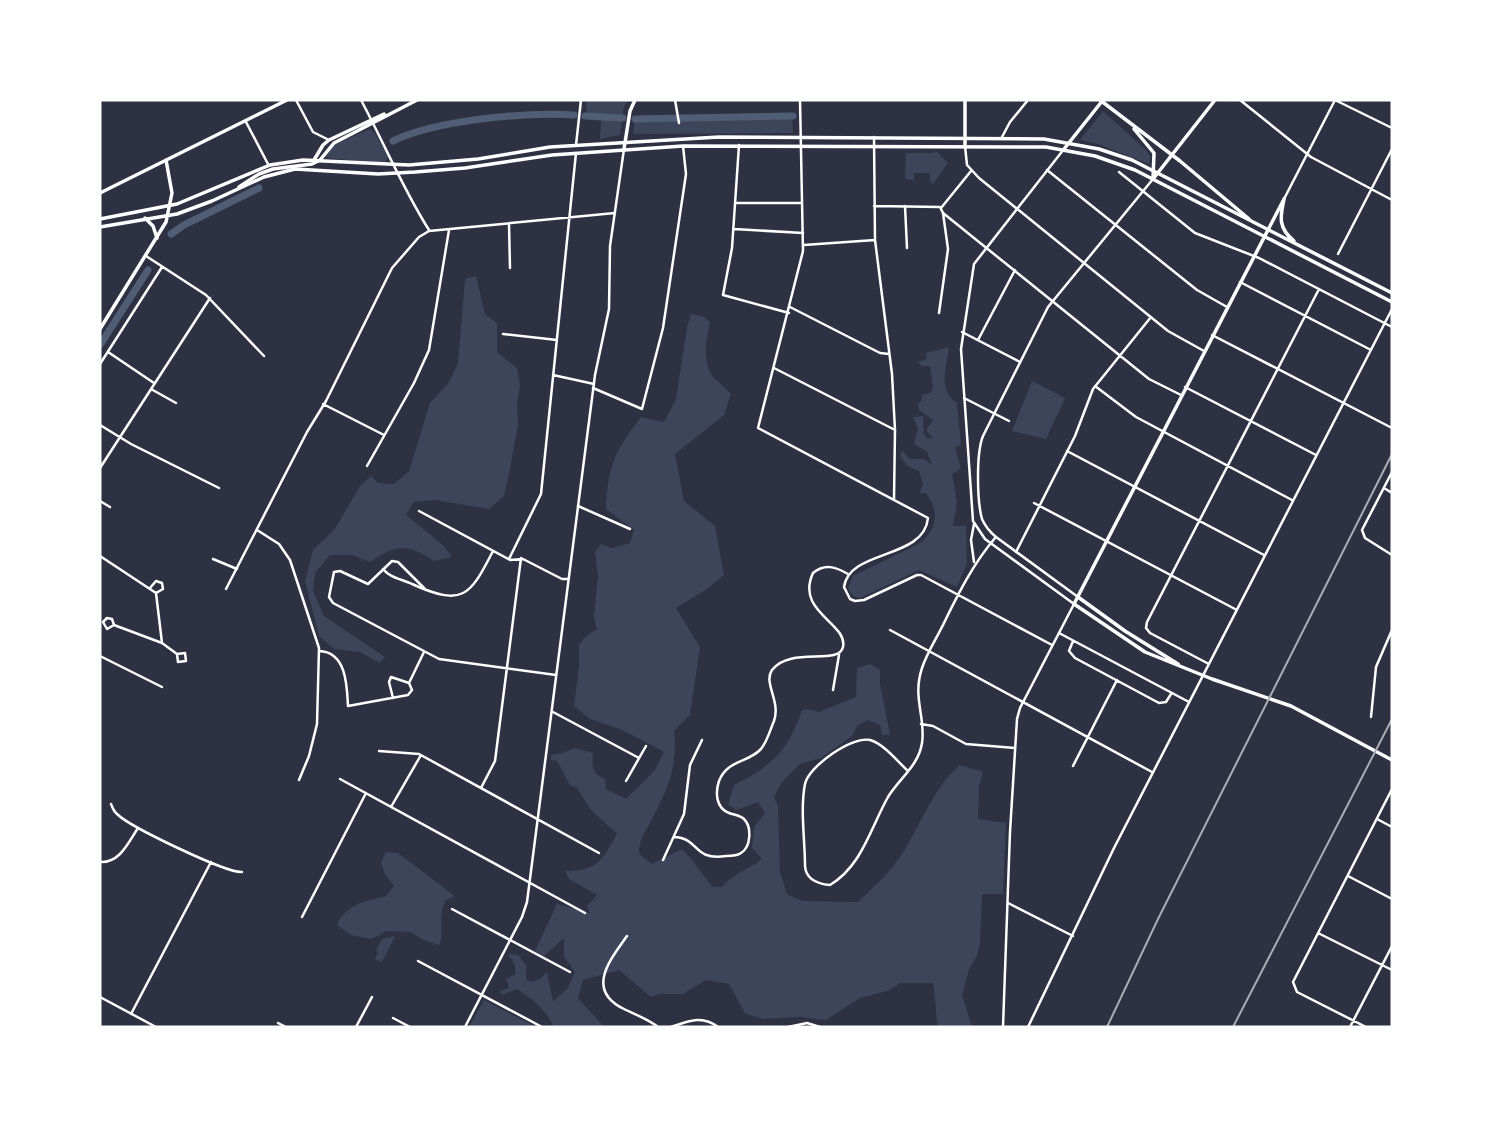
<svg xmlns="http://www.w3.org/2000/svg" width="1492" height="1127" font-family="Quicksand,sans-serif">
<rect width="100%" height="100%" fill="#2d3142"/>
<path fill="#3c4559" d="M586,100H628L624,107L620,135L600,139L601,120L587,118Z
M1103,111L1145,149L1150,156L1149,164L1098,144L1080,140Z
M792,114L793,133L633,134L635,117L675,120Z
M370,129L374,132L388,157L385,163L327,158L326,155L334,145Z
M936,151L948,163L933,184L930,182V173H914V180L905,179L906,153H933Z
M476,276L485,314L497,323V352L517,368L520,385L517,404L518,424L509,474L504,496L489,509L435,500L414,502L406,515L443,545L452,557L434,561C407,543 397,544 370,562L352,555H330L315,573L313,591L324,616L385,657L380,663L360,652L334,649L319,636L305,581L313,550L335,529L360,486L371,476L378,483L394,484L409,471L430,403L448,384L458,363L465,279Z
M691,314L704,317L710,322C706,338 702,365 714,378C719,383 726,388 731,394L724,415L675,454L684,501L715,526L724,575L707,589L676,608L700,647L690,715L674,731C678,766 668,788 652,819C644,835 640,836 639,854L652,864L682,849C694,861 702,874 713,887H722C733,873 748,870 762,859L752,848L754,827L765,813L758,802L736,810L728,805L734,785C773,765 788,751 802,710L808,709L819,712L856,697L857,668L870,664L880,670V684L890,735H882L880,725L868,720L857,726L852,736L821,758L800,764L782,782L774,797L778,806L780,872L787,894L802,901L858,902C873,888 888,874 900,857C921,826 931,790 960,765L983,772L979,786L978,819L1006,823L1003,894H982L980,943L977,956L969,969L962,995L972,1027H938C935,1012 936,998 933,983H900L890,990L860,998L826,1020L801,1017L762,1019L745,1013L729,984L706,980L683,994H660L651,997L619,970L583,980L578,998L604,1027H554C546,1010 533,999 517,989L502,995L500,991L509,988L506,979L516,974L514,963L508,954L518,955L526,965V979L531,982L540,979L547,972L553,1001L567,989L575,972L564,957V938L544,956L535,951L557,904L590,913L587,906L597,895L569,879L565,871C597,871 602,861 617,834L591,810L577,788L570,785L557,761L551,760V755L562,753L575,748L593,753C592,766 591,773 605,779L606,789L626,799L655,770L664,752L620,729L590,719L574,706L579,667V645L585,637L597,629L594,617L598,576L595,552L601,544L612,548L630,543L634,530L606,509C608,465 615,451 641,417L664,422L676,399L687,327Z
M949,347C947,367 937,390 957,403L961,445L955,447L961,469L952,474L957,501L953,526H966L967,564L957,587L919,570L860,598L853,596L848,588L853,576L922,542C938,526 939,511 926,493H919L923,485L919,471L907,466L900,456L902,450L910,459H924L932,465L927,452L914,444L918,429L913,417L923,416L924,434L926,438L931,439L932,437L926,430L933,420L919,410L918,404L922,400V395L931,393L933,386L930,366H922L917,362L927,359L926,353Z
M1032,381L1065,398L1046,439L1012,431Z
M386,852L398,853L455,896L445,901C438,918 444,927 440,945L426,941L410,932L387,931L371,939L351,935L337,925C345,906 364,900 385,897L394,886L385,874L381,862Z
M395,936L382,962L375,959L378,952L376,951L382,939Z
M484,1000L536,1027H469Z"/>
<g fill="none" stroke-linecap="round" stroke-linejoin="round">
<path stroke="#4f5d75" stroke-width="7" d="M585,116L623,118
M635,119L793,116
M393,141C436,120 526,112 574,115
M171,234L184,225L259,188
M100,345L148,270"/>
<path stroke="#fff" stroke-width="2.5" d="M296,100L313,132L329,140
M361,100C384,143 403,189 429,230
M675,100L679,123
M800,100L803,251L758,428L928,518C924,560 849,549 844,587L850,599L855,601L864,600L917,575H921L1052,645
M1240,100L1311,157L1392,200
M246,122L269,166
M874,137L875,240L892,374L895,430L894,499
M1002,137L1010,122L1028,100
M576,145L581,100
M739,145L732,248L723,295L789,313
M1047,170L1197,290L1227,307
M1119,172L1195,233L1259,258L1392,327
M735,203H801
M874,206L940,207L943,213L1149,379L1181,395
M905,206L907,248
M941,208L971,171
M509,224L510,268
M734,229L803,233
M804,245L875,240
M1338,254L1392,149
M146,256L206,295L264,356
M1240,282L1371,350
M790,307L880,353L889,354
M939,313L948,249L943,213
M962,332L1020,362
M503,334L557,340
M978,340L1015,270
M108,352L154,383
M100,364L162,267
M774,368L895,430
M553,375L594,384
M1095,386L1136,417L1292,500
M1185,387L1316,455
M593,388L642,409L663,328L686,174L683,146
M151,389L176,403
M964,398L1009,421
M323,404L384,435
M100,425L131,444L219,488
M1067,451L1264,555
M367,466L414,383L429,350L449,230
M100,468L210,298
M1392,472L1362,530L1365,538L1392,555
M1384,488L1392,493
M100,501L110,507
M1034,503L1235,609
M578,506L630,529
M419,511L510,560L523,559L562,579H568
M257,530L279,544L290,560L319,648L317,724L309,756L299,780
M1016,552L1075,436L1093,389L1151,317
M100,556L156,593L162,643
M213,559L237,569
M509,559L541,494L576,153
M974,562L971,540L974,524
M383,569C390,578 402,579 412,584C463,607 470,596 493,551
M150,588L156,581L162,583L163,589L156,593
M226,589L307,432L326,401L392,268L419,237L429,231L615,213
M426,590L398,562L392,561L368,584L340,571L334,572L329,597L333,603L439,659L556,675
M114,625L107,629L103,622L107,618L112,619L114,625L162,643L177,654L185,653L186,661L178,662L177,654
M890,630L1152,772
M1059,633L1189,702
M1073,641L1069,651L1075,658L1159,703L1166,702L1171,694
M319,651C346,652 347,684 348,706L408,695L412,690L409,683
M100,656L162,687
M1207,663L1150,633L1146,628L1147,622L1319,289
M409,683L424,652
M833,690L839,655
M393,698L389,682L391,677L409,683
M553,712L639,758
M1371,717L1376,667L1392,630
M921,724L933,726L966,744L1015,748
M379,751L419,754L599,853
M1073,766L1117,680
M908,771C897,761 884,744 870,740C852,736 809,766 805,784C800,809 805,840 805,866C806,880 818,884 830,885C862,866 871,827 888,797C899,779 919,765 922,743C926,717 912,698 922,668C927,653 936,639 943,625C958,594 973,564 995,538
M340,779L585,913
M626,781L646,746
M481,788L495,761L521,558
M111,804C113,808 113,811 117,814C130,827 226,873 242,872
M391,807L421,755
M1377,819L1392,827
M674,837C700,838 692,861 726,856C731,856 737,856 741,853C751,847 752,827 744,819C740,815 734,815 729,813C716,808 715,793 719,781C727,760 747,763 760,750C767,743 770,730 774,721C781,701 763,683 772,670C790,646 839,666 843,647C848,623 795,612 813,573C825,563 836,567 848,574
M663,860L684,814L690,765L702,740
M100,862C120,863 128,843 138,828
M1348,876L1392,899
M1008,903L1073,936
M452,909L570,972
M302,917L366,793
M1318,933L1392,970
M627,936C610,960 585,990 624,1009C636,1015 648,1019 658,1027
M418,961L542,1027
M100,997L156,1027
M131,1014L211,862
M393,1018L410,1027
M278,1023L286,1027
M356,1027L372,997
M671,1027C689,1021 702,1015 718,1027
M788,1027L807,1023L820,1027
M1028,1027L1114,848L1392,309
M1350,1027L1392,946
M1366,1027L1297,992L1293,982L1392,789"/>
<path stroke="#fff" stroke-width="2.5" d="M1335,100L1392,128
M965,146L967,165L979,178L1168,331L1204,351
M1284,199L1335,100
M1212,335L1392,428
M1078,597L996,537C990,532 985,526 982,519C977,501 976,453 983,436L1048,307L1153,179
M465,1027L522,917L527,902L595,375L609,309L610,246L624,149
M1003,1027L1010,832L1017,719L1020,708L1074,604L985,539L973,521L961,349L974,264L1064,149"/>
<path stroke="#fff" stroke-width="3.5" d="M965,100V146
M1100,100L1180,161L1249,219
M1134,129L1154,153L1153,179
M624,149L630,111L635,100
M314,160L323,145L329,140L384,114
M239,187L259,174L273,169L312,164L320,160L334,143L417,100
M100,193L287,100
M1283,201L1074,604L1145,652L1212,679L1291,706L1392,760
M100,329L166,222L172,193L166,160
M1078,597L1125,631L1178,664"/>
<path stroke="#fff" stroke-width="3.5" d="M1064,149L1103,100
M1153,179L1215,100
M1284,199C1280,217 1278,228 1294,241
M145,218L153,226L157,238
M100,219L177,204L270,165L303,160L409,165L478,159L550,147L719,137L1044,139L1099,149L1132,160L1392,293
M100,227L177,214L212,201L264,177L295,169L378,174L415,172L465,168L552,155L683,146L1046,147L1095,156L1135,170L1392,302"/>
<path stroke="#abadb3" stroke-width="2" d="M1107,1027L1158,919L1392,454
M1233,1027L1392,719"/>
</g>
<rect width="1492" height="1127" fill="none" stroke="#ffffff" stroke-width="203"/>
</svg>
